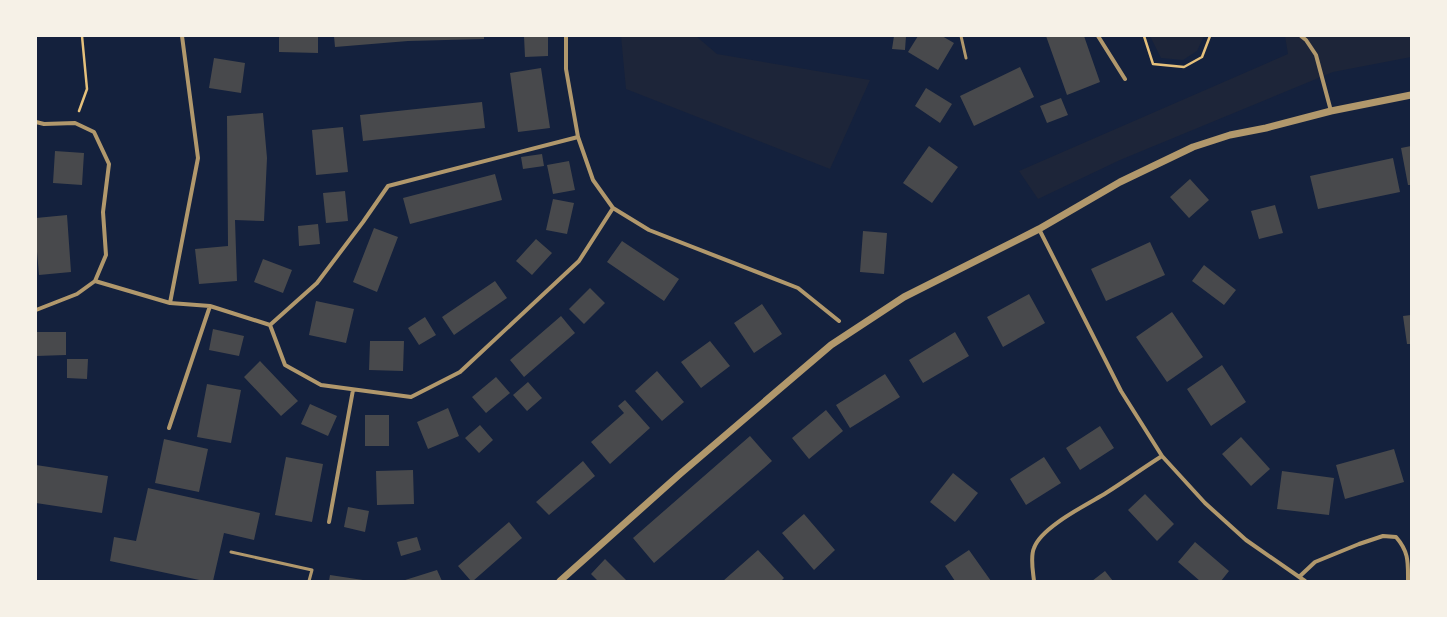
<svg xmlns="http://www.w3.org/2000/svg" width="1447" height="617" font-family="Poppins,sans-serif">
<rect width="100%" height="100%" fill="#14213d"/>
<path fill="#1d2539" d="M621,36H696L717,54L870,80L830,169L626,89Z
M1150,36H1204L1197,51L1183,60L1161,58Z
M1285,36H1411V57L1333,72L1120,160L1038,199L1019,171L1288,54Z"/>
<path fill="#48494c" d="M279,36H318V53L279,52Z
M334,36H484V39L408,41L335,47Z
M524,36H548V56L525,57Z
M894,36H906L905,50L892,49Z
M918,36H942L954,43L938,70L908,52Z
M1046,36H1084L1100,82L1067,95Z
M214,58L245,63L241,93L209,88Z
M1020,67L1034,97L974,126L960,96Z
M541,68L550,128L518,132L510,73Z
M926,88L952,104L940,123L915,106Z
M1061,98L1068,115L1047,123L1040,106Z
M482,102L485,128L363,141L360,115Z
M263,113L267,158L264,221L235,220L237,281L199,284L195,249L228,246L227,116Z
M343,127L348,172L316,175L312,130Z
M929,146L958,167L932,203L903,183Z
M1411,146V185H1408L1401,148Z
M55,151L84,153L82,185L53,183Z
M542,154L544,166L523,169L521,157Z
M1393,158L1400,192L1318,209L1310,176Z
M569,161L575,190L553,194L547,165Z
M495,174L502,200L410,224L403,198Z
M1190,179L1209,200L1189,218L1170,197Z
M345,191L348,221L326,223L323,193Z
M553,199L574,203L567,234L546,230Z
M1275,205L1283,233L1259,239L1251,211Z
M67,215L71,272L39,275L36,240V218Z
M318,224L320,244L299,246L298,226Z
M374,228L398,237L377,292L353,282Z
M863,231L887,233L884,274L860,272Z
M536,239L552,253L532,275L516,261Z
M622,241L679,279L664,301L607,262Z
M1150,242L1165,275L1106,301L1091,269Z
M263,259L292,270L283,293L254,282Z
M1204,265L1236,290L1224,305L1192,281Z
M495,281L507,298L454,335L442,317Z
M590,288L605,303L584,324L569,309Z
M1029,294L1045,323L1003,347L987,317Z
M316,301L354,309L346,343L309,335Z
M762,304L782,334L754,353L734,323Z
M1172,312L1203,357L1167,382L1136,337Z
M1411,315V344H1407L1403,316Z
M561,316L575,333L524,377L510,360Z
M425,317L436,335L419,345L408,328Z
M213,329L244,336L239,356L209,350Z
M36,332H66V355L36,356Z
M955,332L969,356L923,383L909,360Z
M370,341H404L403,371L369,370Z
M710,341L730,366L701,388L681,362Z
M67,359H88L87,379L67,378Z
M260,361L298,401L281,416L244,377Z
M1222,365L1246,402L1211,426L1187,389Z
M657,371L684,402L662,421L635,391Z
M885,374L900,397L850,428L836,405Z
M496,377L510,393L486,413L472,397Z
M528,382L542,398L527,411L513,395Z
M207,384L241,390L231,443L197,437Z
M625,400L650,428L610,464L591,442L624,413L618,406Z
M310,404L337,416L328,436L301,424Z
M448,408L459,436L428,449L417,422Z
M826,410L843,431L809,459L792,438Z
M365,415H389V446H365Z
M480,425L493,440L479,453L465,438Z
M1100,426L1114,448L1080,470L1066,448Z
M750,436L772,461L654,563L633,538Z
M1241,437L1270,469L1251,486L1222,454Z
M164,439L208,449L199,492L155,483Z
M1394,449L1404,482L1345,499L1336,465Z
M286,457L323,464L312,522L275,515Z
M1044,457L1061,483L1026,505L1010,479Z
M583,461L595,476L549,515L536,502Z
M36,465L108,476L102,513L36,503Z
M413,470L414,504L377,505L376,471Z
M1282,471L1334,478L1329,515L1277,509Z
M953,473L978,493L955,522L930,502Z
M148,488L260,513L254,540L224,533L213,581H204L110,561L114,537L136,541Z
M1145,494L1174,524L1157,541L1128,510Z
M348,507L369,511L365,532L344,527Z
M804,514L835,550L814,570L782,533Z
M509,522L522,538L473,581H471L458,566Z
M417,537L421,550L401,556L397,542Z
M1195,542L1229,571L1221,581H1200L1178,562Z
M758,550L784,578L781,581H723Z
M969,550L991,581H955L945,566Z
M605,559L627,581H598L591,574Z
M437,570L442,581H402Z
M1105,571L1113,581H1092Z
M330,575L363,580V581H329Z"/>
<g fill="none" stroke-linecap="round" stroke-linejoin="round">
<path stroke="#e5c07b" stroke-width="2.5" d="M1144,36L1153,64L1184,67L1202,57L1210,36
M79,111L87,89L82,36"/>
<path stroke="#b1986c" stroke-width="3" d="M961,36L966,58
M231,552L312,570L309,581"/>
<path stroke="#b1986c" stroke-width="4" d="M566,36V69L578,137L593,180L613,208L649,230L798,288L839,321
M1098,36L1125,79
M1301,36L1306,40L1316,55L1331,111
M36,122L44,124L75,123L94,132L109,164L103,212L106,255L95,281
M1039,229L1121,391L1162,456L1205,503L1246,540L1305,581
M95,281L170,303L210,306L270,325L285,365L321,385L411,397L460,372L579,261L613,208
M170,303L198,158L182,36
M36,310L77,294L95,281
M270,325L317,283L363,222L388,186L578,137
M169,428L210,306
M329,522L353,390
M1299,577L1315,562L1359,544L1383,536L1396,537C1409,552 1408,562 1408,581
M1034,581C1033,571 1030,557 1034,548C1041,527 1088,504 1106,493C1125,481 1143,468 1162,456"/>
<path stroke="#b1986c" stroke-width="7" d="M560,581L680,474L831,345L904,297L1039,229L1120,182L1193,147L1230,135L1266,128L1331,111L1411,95"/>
</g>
<rect width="1447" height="617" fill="none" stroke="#f6f1e7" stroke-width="74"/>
</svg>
